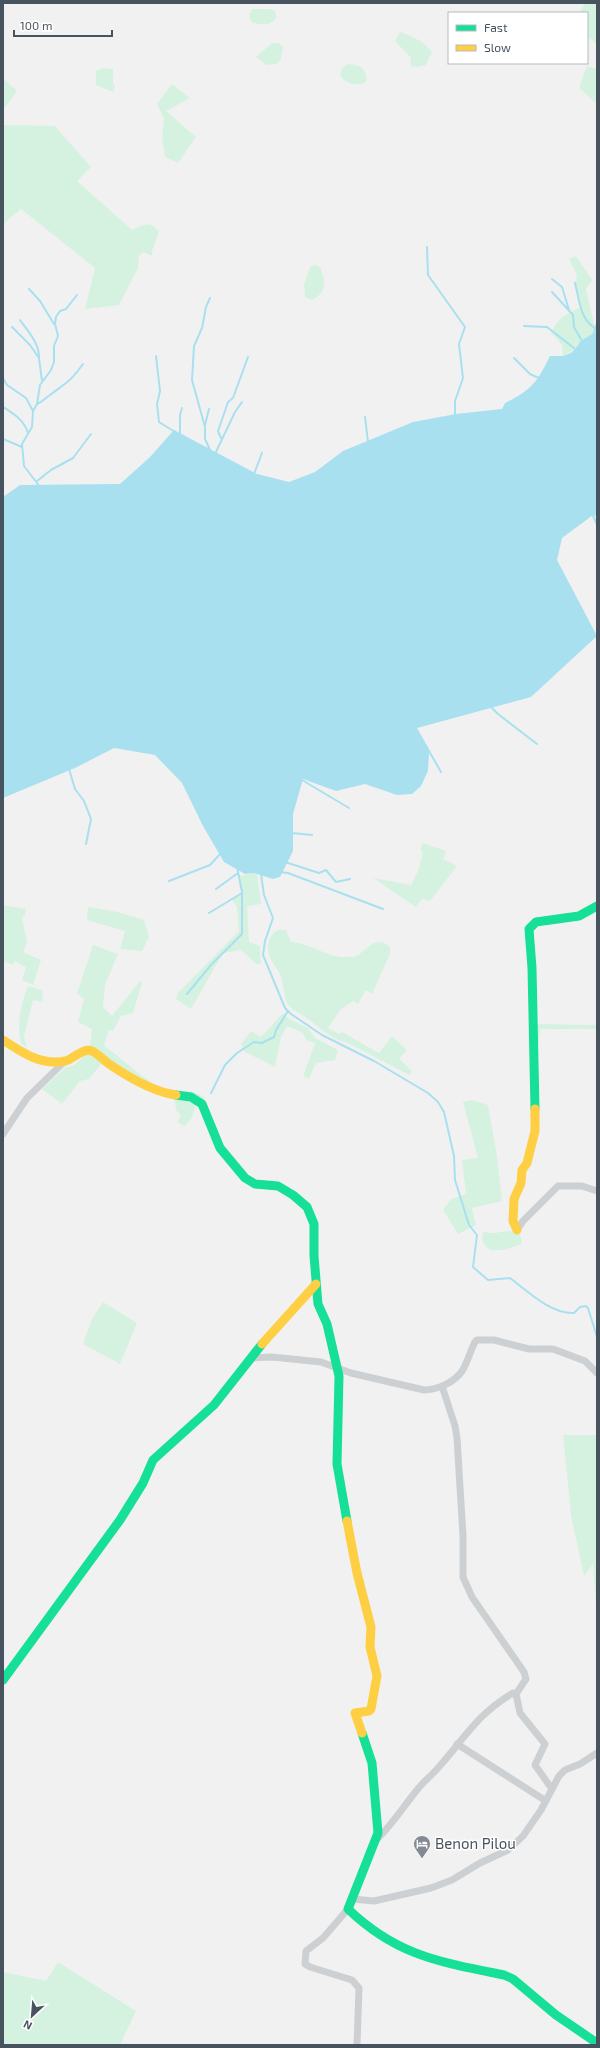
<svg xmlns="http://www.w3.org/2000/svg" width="600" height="2048" font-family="'Exo 2',sans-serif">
<rect width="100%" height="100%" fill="#f2f1f1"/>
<path fill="#d5f2e0" d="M585,3H597V44L587,37V13H579Z
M252,9H270L275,11L276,18C270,27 261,25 252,22L249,17Z
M400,32C413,37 423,40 432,52L426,65L417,67L411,66V58L395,41Z
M272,43H278L283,46L281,59L277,64L267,65L256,57Z
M349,64C361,65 368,70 366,82C357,87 345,84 340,75C341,69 343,66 349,64Z
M587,66L597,69V104L579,88Z
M104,68L113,69V84L115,87L113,92L96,85V71Z
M3,78L17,91L3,110Z
M172,84L190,98L166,111L196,137L178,163L165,157L162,138L164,119L157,104Z
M3,125L55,126L91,167L77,181L132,230C142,225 151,220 159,232L152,251V256L143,252L139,256L138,268L119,305L85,309L95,268L21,209L3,224Z
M576,256L592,280L586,289L595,328L594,333C583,340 575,351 563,356L562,345L551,333C558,318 566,314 581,307L575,283L577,275L569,259Z
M315,265L320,267C326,281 327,293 312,300L305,297L304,284L310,267Z
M423,843L446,851L443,859L457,866L430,901L422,899L416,907L373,878L411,885L418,871L423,853L420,849Z
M254,873L257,874L261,904L247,906L249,942L260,946L261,964H256L241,950L223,953L191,1009L176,999L178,993L239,931L237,907L231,899L242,892L239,876Z
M3,905L26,909L25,915L22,918L27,942L23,952L41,960L33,985L22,980L26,967L15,961L13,965L3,961Z
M88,907L118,912L144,920L149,937L142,951L120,949L125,931L87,920Z
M278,930H286L291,942C310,943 330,959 346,957C350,957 355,957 358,955C369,948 376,935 390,947V954L372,994L366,990L358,1004L353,1001L340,1010L328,1028L339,1034L342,1032L379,1053L392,1036L407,1050L399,1059L412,1071L409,1075L348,1043C329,1039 319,1026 304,1016C300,1013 295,1012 291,1008C282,999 285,985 280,974C273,962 265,955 269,941C270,936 274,932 278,930Z
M93,945L118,954L105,985L103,1007L112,1016L140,981L142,983L133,1013L121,1016L113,1031L109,1030L104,1046C122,1058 146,1082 164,1089C180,1094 189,1086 205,1098L203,1105L198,1100L191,1119L184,1126L177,1122L181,1116L176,1110L174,1095L102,1063L89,1079L80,1081L62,1104L42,1089L65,1068L74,1065L89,1052L92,1029L78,1022L84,999L77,993Z
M28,986L42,990L43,1002L33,1000L24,1037L27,1048L21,1044C17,1024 20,1005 28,986Z
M283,1013L289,1019L308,1028L315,1038L338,1050L335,1060L316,1063L309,1079L303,1076L315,1043L306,1040L303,1033L287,1026L281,1037L275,1067L245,1052L241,1044L251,1031L261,1037Z
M535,1024L597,1025V1029H540L539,1042L535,1043Z
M472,1100L488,1105L497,1156L502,1201L472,1208L476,1225L458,1234L443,1210L451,1199L466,1194L462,1160L478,1158L463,1102Z
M519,1230L522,1244L504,1250H491C483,1246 481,1240 483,1232L493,1233Z
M103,1302L137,1323L120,1364L83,1344L92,1319Z
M563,1435H597V1622L593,1564L584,1576L571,1515Z
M58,1962L136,2011L120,2045H3V1972L46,1981Z"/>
<path fill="#a8e0f0" d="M597,332V516L593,515L562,538L557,560L597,636L531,697L417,728L429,753L428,771L421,786L412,794L397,795L365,784L336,791L303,779L293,814V851L280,877L273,879L254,873L245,874L224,862L203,826L182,783L155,755L114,748L75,768L3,798V497L20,485L120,484L150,457L174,430L257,474L289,482L315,472L343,451L413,422L456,414L502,409L505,403C532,390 537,382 550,356H563L571,353L584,339Z"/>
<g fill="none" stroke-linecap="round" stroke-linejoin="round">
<path stroke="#a8e0f0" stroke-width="2" d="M427,247L428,275L465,327L459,344L463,378L455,401V417
M552,279L562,287L569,310
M575,283C579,298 580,320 595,328
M29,289L40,301L54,324
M552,292L573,315L574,327L582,341
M210,298L206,307L202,328L194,346L192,380L205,427V439L210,450
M20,320C28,331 39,343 39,357
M524,326L547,327L574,348
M12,327L30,345L39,358L42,381
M594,333L597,323
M580,343L597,332
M156,356L160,391L157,404L159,422L175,432
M514,358L530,374L541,379
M3,378L7,385L26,398L33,411
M37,404C43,402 45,398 50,395C67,382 70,382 83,364
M3,407C14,414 24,420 28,433
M365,417L368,442
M205,425L209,409
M180,434V415L182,408
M221,438L218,431L228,402L233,398L248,357
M3,439L22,447
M215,454L235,412L242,402
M254,474L262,453
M37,481L51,470L73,458L91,434
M40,487L24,466L22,444L32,427L33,411L37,404L40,385L51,370L54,362V346L58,336L55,324L56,317L60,311L66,309L77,295
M592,513L597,525
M489,705L498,714L537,744
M417,730L441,772
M69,769L75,789L84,801L91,819L86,844
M302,780L349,808
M292,833L312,835
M285,862L319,873L326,870L336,882L350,879
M280,872L288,873L383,909
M261,874L264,895L273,918L265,941L263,955L285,1008L291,1014L322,1035L374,1061L428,1093L438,1102L444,1112L454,1156L455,1180L469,1225L477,1235L473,1267L488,1280L510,1278C527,1291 551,1314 574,1313L580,1307L586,1306L588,1308L597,1337
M169,881L210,865L221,853
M216,889L238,873
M209,913L242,893
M187,994L211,965L242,934V892L237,867
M211,1093L225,1065L237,1053L254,1042L262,1043L274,1037L276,1030L288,1011"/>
<path stroke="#cdd0d2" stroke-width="7" d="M3,1134L27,1098L65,1061
M517,1230L523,1221L558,1186H582L597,1191
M251,1358L272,1357L321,1362L351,1373L424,1390C437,1390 455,1382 462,1371C468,1362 470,1351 475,1342L477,1340H494L529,1349H553L585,1361L597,1373
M442,1386L455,1426L457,1438L463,1536V1577L472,1597L524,1672L526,1679L516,1694
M516,1694L520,1713L545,1744L535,1765L552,1789
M457,1744L546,1801
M376,1840C392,1825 403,1807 417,1790C423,1782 431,1776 438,1768C464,1739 477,1714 513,1693L516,1694
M352,1899L374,1901L431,1888L452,1880L480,1863L508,1850L523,1836L541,1810L559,1776L565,1770L580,1764L597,1753
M348,1909L323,1938L306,1951L305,1964L310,1967L352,1980L359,1988L357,2045"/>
<path stroke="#16e098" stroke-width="9" d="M176,1095L191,1097L202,1104L220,1148L245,1178L255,1184L278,1186L293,1195L307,1207L314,1224V1256L318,1304L327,1324L339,1376L337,1464L347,1521
M535,1109L532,968L529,929L536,922L579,916L597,906
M3,1680L120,1520L143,1483L153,1460L214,1405L262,1344
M362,1733L372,1763L378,1833L348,1909C397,1956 440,1962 504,1975L513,1979L556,2015L597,2043"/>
<path stroke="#ffcf43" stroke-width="9" d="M3,1040C21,1052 41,1066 65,1061C74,1059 83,1047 92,1051C100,1055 105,1062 112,1066C130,1078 154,1092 176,1095
M517,1230L513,1221L514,1199L521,1183L522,1170L527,1163L535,1131V1109
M262,1344L316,1284
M347,1521L357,1573L371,1627L370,1647L377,1676L371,1709L369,1711L355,1713L362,1733"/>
</g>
<defs>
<symbol id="hotel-pin" viewBox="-11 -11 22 30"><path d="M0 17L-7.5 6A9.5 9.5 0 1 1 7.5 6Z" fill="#838a92" stroke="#fff"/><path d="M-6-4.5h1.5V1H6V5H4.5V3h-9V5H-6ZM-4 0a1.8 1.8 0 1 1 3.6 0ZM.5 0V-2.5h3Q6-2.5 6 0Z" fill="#fff"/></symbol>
</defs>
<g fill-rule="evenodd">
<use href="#hotel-pin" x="412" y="1834" width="20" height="27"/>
</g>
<g text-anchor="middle" stroke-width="3" stroke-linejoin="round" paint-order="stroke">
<g font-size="15" fill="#47535f" stroke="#fff" text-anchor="start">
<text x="435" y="1849">Benon Pilou</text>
</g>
</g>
<rect width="600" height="2048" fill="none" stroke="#47535f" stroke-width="8"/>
<rect x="448" y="12" width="140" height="52" fill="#ffffff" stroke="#b5babf"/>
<rect x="456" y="25" width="20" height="6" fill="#16e098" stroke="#b5babf"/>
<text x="484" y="32" font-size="12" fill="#47535f">Fast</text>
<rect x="456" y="45" width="20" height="6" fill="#ffcf43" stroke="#b5babf"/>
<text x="484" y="52" font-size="12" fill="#47535f">Slow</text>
<g transform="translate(32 2016) rotate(206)" stroke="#ffffff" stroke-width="3" paint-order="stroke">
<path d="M0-3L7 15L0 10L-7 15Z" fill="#47535f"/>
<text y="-6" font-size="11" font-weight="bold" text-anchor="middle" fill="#47535f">N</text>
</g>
<path d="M14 30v6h98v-6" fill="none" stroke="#47535f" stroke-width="2"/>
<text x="20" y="30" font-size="12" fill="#47535f" stroke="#ffffff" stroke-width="3" paint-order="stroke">100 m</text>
</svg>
